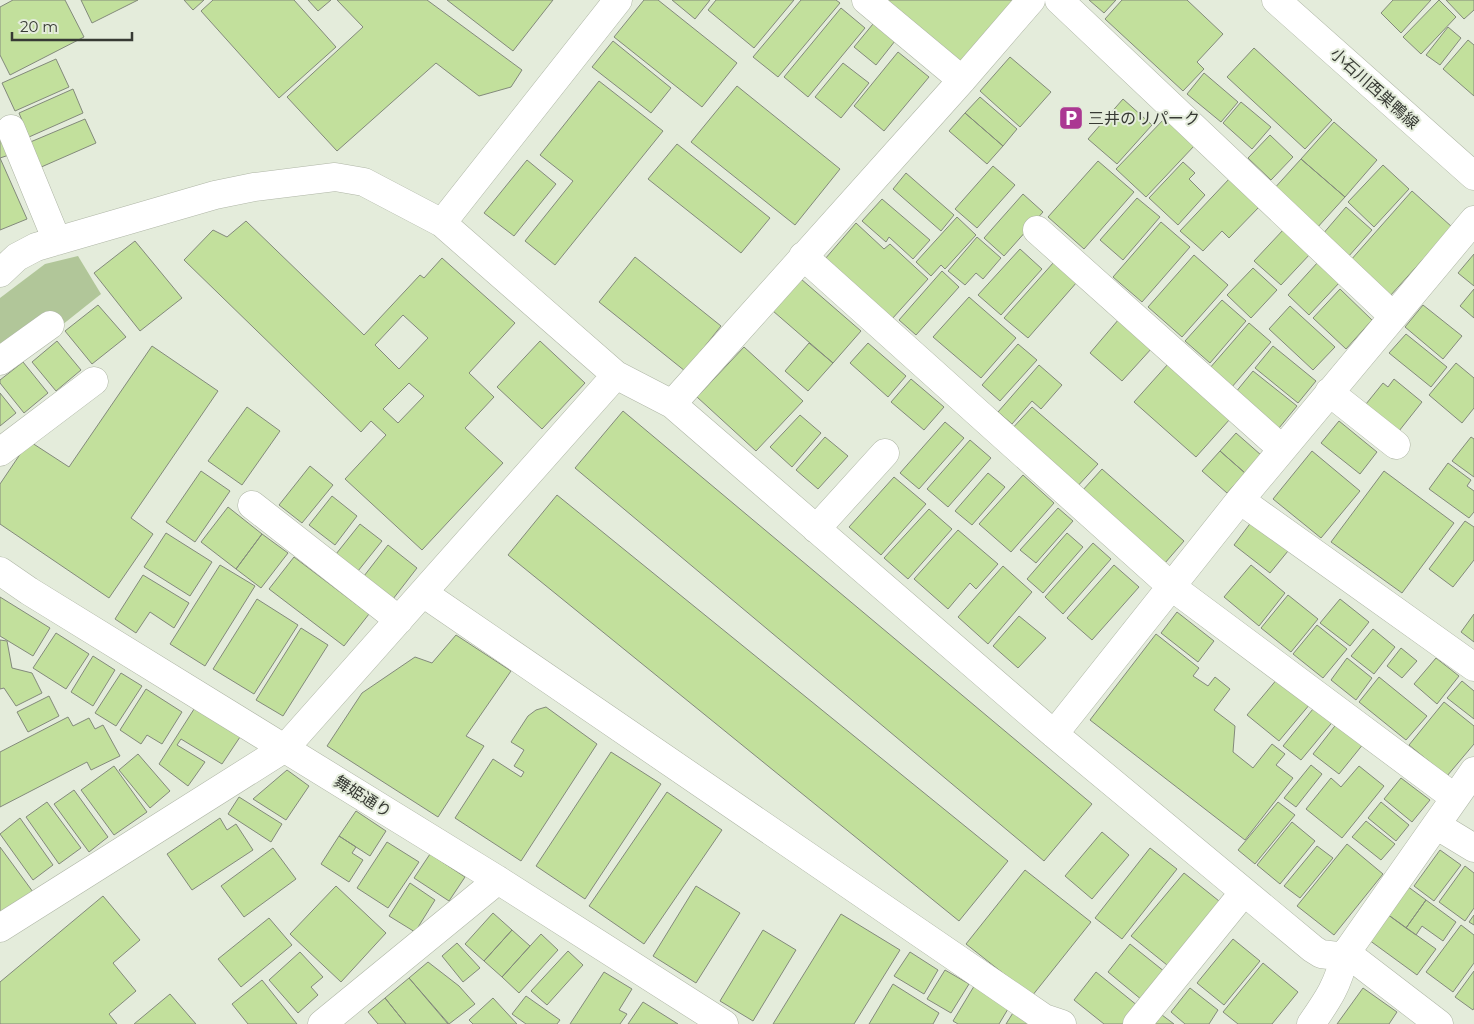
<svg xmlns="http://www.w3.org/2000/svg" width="1474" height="1024" font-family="Montserrat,'Noto Sans JP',sans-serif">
<rect width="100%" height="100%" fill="#e4ecdb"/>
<path fill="#b1c699" d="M78,256L101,294L62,325L0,348V298L45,264Z"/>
<path fill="#c2e09c" stroke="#838a7b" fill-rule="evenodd" d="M13,0H65L84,37L10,75L0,55V7Z
M81,0H138L92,23Z
M184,0H204L193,10Z
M213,0H294L336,47L279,98L201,11Z
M308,0H331L318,11Z
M337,0H427L522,70L511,87L479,96L436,63L337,151L287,97L363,27Z
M447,0H553L513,51Z
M644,0H658L737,63L702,107L614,37Z
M672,0H710L695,19Z
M716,0H794L754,48L708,10Z
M801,0H836L840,3L778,77L753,57Z
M886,0H1015L963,63Z
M1089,0H1116L1104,13Z
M1122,0H1187L1223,34L1197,62L1204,69L1183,91L1105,19Z
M1393,0H1431L1401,33L1381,13Z
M1439,0L1456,17L1421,54L1403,37Z
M1446,0H1474V10L1464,19Z
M841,8L865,28L808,97L784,77Z
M873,24L895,41L876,65L854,47Z
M1448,27L1461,38L1440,65L1426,55Z
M1468,40L1474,45V96L1443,69Z
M613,41L671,88L651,113L592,67Z
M1254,48L1332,120L1305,149L1227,77Z
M898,52L929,77L884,131L854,106Z
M1010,57L1051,92L1020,127L980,91Z
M56,59L69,87L15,111L2,83Z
M843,63L869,83L841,118L815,97Z
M1204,73L1238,102L1221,122L1187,94Z
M599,81L663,131L555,265L525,241L573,181L540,155Z
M737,86L840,169L795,225L691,142Z
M73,89L83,113L29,137L19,113Z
M980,97L1017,129L1003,146L965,113Z
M1123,99L1152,125L1117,164L1088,139Z
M1241,102L1271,127L1252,149L1223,123Z
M965,113L1003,146L987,164L949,131Z
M1165,118L1195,145L1146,197L1116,169Z
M85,119L96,143L39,168L28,143Z
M1334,122L1377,160L1345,197L1301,159Z
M0,135L9,155L0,158Z
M1270,135L1293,157L1271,180L1248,158Z
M677,144L770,218L741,253L648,179Z
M0,158L27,219L0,230Z
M1301,159L1345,197L1316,229L1272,191Z
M527,160L556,184L514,236L484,213Z
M1098,161L1134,192L1084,249L1048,217Z
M1183,162L1195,173L1189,179L1205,195L1178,225L1149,198Z
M1383,165L1409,189L1374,227L1348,202Z
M993,166L1015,185L977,228L955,209Z
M906,173L954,215L941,231L893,189Z
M1230,178L1260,206L1229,238L1222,231L1203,251L1180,231Z
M1412,191L1452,227L1390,296L1350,261Z
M1023,194L1043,212L1004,256L984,238Z
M1137,198L1160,217L1123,260L1100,240Z
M882,199L930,240L913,259L889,237L886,242L862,221Z
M1346,207L1372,230L1348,257L1322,235Z
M957,217L976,235L945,269L941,265L931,276L916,262Z
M246,221L364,335L420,275L424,278L442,258L515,323L469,373L494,397L465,428L503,463L422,550L345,479L386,435L371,421L361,432L184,260L213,230L227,237ZM403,315L428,338L399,369L375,345ZM409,383L424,396L398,423L383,409Z
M1161,222L1190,247L1142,302L1113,277Z
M856,223L884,249L890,244L928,279L892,319L825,259Z
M1284,229L1311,253L1281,285L1254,261Z
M977,237L1001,258L983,279L976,273L965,285L948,271Z
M135,241L182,298L140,331L94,273Z
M1020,249L1042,269L1001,315L978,295Z
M1474,254V286L1458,273Z
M1194,255L1228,285L1182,337L1148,307Z
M635,257L721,326L685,371L599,302Z
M1054,262L1077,282L1028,338L1004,318Z
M1318,262L1340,282L1309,315L1288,295Z
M1253,268L1277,290L1251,318L1227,295Z
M942,271L959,287L916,335L899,320Z
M801,279L861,331L833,363L773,311Z
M1340,289L1372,320L1346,349L1313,318Z
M1474,289V318L1460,306Z
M969,297L1016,338L981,378L933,337Z
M1222,300L1246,321L1210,363L1185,341Z
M98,305L126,337L92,364L65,331Z
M1423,305L1462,336L1443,359L1405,327Z
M1290,306L1335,347L1313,370L1269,329Z
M1119,319L1152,348L1122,381L1090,353Z
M1249,323L1271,342L1231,388L1209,369Z
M1406,334L1447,367L1431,387L1389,353Z
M57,341L81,370L56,391L32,362Z
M540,341L585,383L542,429L497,387Z
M809,343L833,363L808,391L785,371Z
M868,343L906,376L888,397L850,363Z
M1018,344L1037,360L1000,401L982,385Z
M152,346L218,391L131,518L153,534L109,598L0,524V484L29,441L69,467Z
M1273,346L1316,381L1298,403L1255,368Z
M744,347L803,401L756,451L697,397Z
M23,362L48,393L24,413L0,383V380Z
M1456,363L1474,378V408L1462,423L1429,395Z
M1168,364L1230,419L1196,457L1134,402Z
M1039,365L1062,385L1041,409L1032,401L1012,424L998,412Z
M1253,371L1297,406L1279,428L1235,393Z
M911,379L944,407L924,430L891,402Z
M1394,379L1422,402L1399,431L1366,404L1383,383L1388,387Z
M0,393L16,413L0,426Z
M247,407L280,431L242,485L208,461Z
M1032,407L1098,464L1075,489L1010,431Z
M623,411L1092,804L1044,861L575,468Z
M800,415L821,433L792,467L770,447Z
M1339,421L1377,452L1360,474L1321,443Z
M945,422L964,438L919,489L900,473Z
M1236,433L1261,455L1245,473L1220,451Z
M825,437L848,456L818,489L796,470Z
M1471,437L1474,439V477L1452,461Z
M970,440L991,458L948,507L927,489Z
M1220,451L1245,473L1227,493L1202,471Z
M1312,451L1360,491L1321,538L1273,499Z
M1448,463L1471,480L1467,486L1474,491V512L1469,518L1429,489Z
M310,466L333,485L302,523L279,505Z
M1102,469L1184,541L1165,563L1082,491Z
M201,471L230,491L195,542L166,522Z
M1384,471L1454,523L1402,593L1331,542Z
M988,473L1005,487L972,525L955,511Z
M1023,475L1054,503L1011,552L979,524Z
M894,477L926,504L881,555L849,527Z
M557,495L1008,861L959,921L508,555Z
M332,496L357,516L335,545L309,525Z
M228,507L262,534L236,569L201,542Z
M1058,508L1073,521L1036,563L1020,550Z
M929,509L952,529L908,579L884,558Z
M1252,521L1288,551L1270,573L1234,545Z
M1465,521L1474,527V560L1453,587L1429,569Z
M360,524L382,541L358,571L336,554Z
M958,530L998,564L976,589L970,583L948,609L914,579Z
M166,533L212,562L190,596L144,567Z
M1067,533L1083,547L1043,593L1027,579Z
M262,534L288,553L261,588L236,569Z
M1093,543L1111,559L1063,614L1045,597Z
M388,545L417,568L393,599L364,576Z
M294,557L369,614L344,646L269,589Z
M220,565L255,586L205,666L170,644Z
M1114,565L1139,587L1092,640L1067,618Z
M1251,565L1285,593L1259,626L1224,597Z
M1003,566L1032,592L988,644L958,617Z
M143,575L189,603L174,628L150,612L136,633L115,619Z
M1288,595L1318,619L1291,652L1261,628Z
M0,597L50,628L33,656L0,636Z
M257,599L298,625L254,694L213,669Z
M1340,599L1369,622L1350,646L1320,623Z
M1177,612L1214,641L1198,662L1161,633Z
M1474,614V642L1461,632Z
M1019,616L1046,638L1018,668L993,646Z
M1317,625L1347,649L1323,678L1293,654Z
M301,628L328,645L283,716L256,700Z
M1373,629L1395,647L1374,674L1351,656Z
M56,633L89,654L66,689L33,668Z
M1156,634L1199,668L1193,676L1208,686L1215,677L1230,689L1214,710L1235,726L1233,752L1253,768L1272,744L1285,754L1276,765L1293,778L1245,840L1090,720Z
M456,635L511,671L466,736L484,746L438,817L327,746L362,693L415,657L432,663Z
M0,640L7,641L12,668L32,673L42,693L16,706L4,688L0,689Z
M1401,648L1417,661L1402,678L1387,666Z
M93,656L115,670L93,706L71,692Z
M1347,658L1372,678L1356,700L1331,680Z
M1436,658L1459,676L1437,704L1414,684Z
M121,673L142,686L116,726L95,713Z
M1379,677L1427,716L1406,740L1359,702Z
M1278,678L1310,704L1279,741L1247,715Z
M1462,681L1474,691V719L1447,698Z
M146,689L182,712L162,744L147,735L141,744L120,730Z
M49,696L59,716L28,732L17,712Z
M1444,702L1474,726V744L1447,776L1409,745Z
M1317,704L1335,719L1301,760L1283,746Z
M196,706L242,734L222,764L181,739L177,745L205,762L188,786L159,764Z
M546,707L597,744L521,861L455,818L493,759L521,777L524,772L514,766L524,750L511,742L528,716L536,710Z
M68,717L73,726L89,718L95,729L103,725L120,756L91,770L87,762L0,807V752Z
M1338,722L1364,743L1339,774L1313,754Z
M611,752L661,784L585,899L536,866Z
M138,754L170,791L150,808L119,770Z
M1311,765L1322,774L1296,807L1284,798Z
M114,766L147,812L114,835L81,790Z
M1359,766L1384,786L1342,838L1306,809L1331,778L1341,787Z
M287,770L309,786L286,820L253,799Z
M1401,778L1430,800L1412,822L1384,799Z
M74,790L108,837L89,852L54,804Z
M667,792L722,830L644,944L589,906Z
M239,797L282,824L271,842L228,814Z
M47,802L81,848L59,864L26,817Z
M1278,802L1295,815L1255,864L1238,850Z
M1381,802L1409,825L1396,841L1368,818Z
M356,811L386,831L370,856L339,836Z
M20,818L53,865L33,880L0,834Z
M220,818L227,830L236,824L253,850L192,890L167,854Z
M1366,821L1395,844L1381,860L1352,837Z
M1292,822L1315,841L1280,884L1257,865Z
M1102,832L1129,855L1092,899L1065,876Z
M339,836L356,847L352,853L363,860L349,882L321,864Z
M387,842L419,862L388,908L357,888Z
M1347,844L1383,874L1334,935L1297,906Z
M1317,846L1333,858L1300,898L1284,886Z
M0,847L33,892L0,916Z
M273,848L296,879L244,917L221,886Z
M1150,848L1177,869L1122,939L1095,918Z
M1440,850L1461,865L1434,901L1414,886Z
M430,854L465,877L449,901L414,878Z
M1465,866L1474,873V908L1465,921L1439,902Z
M1025,870L1091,922L1032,996L966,944Z
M1184,873L1224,905L1172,969L1131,936Z
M410,883L435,900L415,932L389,916Z
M336,886L386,933L341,982L290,934Z
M696,886L740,913L696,983L653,956Z
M1407,886L1426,900L1406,928L1387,914Z
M103,896L140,940L113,963L136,991L109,1014L117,1024H0V982Z
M1426,900L1456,922L1443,941L1422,926L1416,935L1406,928Z
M493,913L512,930L484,961L465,944Z
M841,914L900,950L854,1024H773Z
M1387,914L1436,949L1417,975L1369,940Z
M1474,915V925L1469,922Z
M269,918L292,945L241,987L218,959Z
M1461,925L1474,935V963L1453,992L1426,972Z
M512,930L530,946L502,977L484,961Z
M763,930L796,950L753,1021L720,1001Z
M541,934L558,950L519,993L502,977Z
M1233,939L1260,961L1224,1005L1197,983Z
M457,943L480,968L463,982L442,956Z
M1130,944L1165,972L1142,1000L1108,972Z
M568,951L583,965L547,1005L531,991Z
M300,952L323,977L311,987L318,995L298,1013L269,980Z
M910,952L938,970L924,994L894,976Z
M428,962L459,986L475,1004L449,1024L409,978Z
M1263,963L1298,992L1272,1024H1238L1223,1012Z
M945,970L969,984L951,1013L927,999Z
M1474,971V1008L1473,1010L1455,997Z
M604,972L632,989L619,1010L627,1014L620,1024H570Z
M1096,972L1138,1006L1123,1024H1104L1074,1000Z
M409,978L448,1024H406L385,998Z
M262,980L297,1024H248L232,1004Z
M976,983L1011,1004L999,1024H958L953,1021Z
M893,984L939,1013L933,1024H869Z
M1190,988L1218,1010L1209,1024H1185L1171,1012Z
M1363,988L1397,1012L1389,1024H1337Z
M170,994L196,1024H134Z
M526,996L560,1020L557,1024H526L512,1014Z
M385,998L406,1024H378L368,1012Z
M493,998L517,1024H473L469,1020Z
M643,1002L678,1024H628Z
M1016,1008L1035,1024H1006Z
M1162,1015L1174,1024H1155Z"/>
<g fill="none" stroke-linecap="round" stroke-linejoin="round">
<defs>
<path id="minor" d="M866,0L962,80
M1059,0L1393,316
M11,129L57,241
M442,223L618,0
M1037,230L1282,449
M803,256L1172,587L1455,798
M0,273L17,257L36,247L215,195L254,187L335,177L364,182L442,223L616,375L672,404L1054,734L1313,949L1321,954L1353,958L1439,1024
M0,361L50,325
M1329,392L1396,445
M672,404L962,80L1031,0
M0,452L94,381
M1240,500L1474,667
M252,505L399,620
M816,529L885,453
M0,571L29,591L498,880L724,1024
M423,593L1044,1018L1062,1024
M1054,734L1240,500L1474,220
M1436,825L1474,848
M0,928L285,748L616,375
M322,1024L498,880
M1137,1024L1244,892
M1311,1024C1327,1001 1339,984 1344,956L1474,771"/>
<path id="major" d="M1276,0L1474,176"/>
</defs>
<use href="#minor" stroke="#afb6a6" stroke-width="29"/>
<use href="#major" stroke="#afb6a6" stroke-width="29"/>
<use href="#minor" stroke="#fff" stroke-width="28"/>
<use href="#major" stroke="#fff" stroke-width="28"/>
</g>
<defs>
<symbol id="parking-square" viewBox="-11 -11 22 22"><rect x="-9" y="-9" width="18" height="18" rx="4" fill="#ab3892" stroke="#e4ecdb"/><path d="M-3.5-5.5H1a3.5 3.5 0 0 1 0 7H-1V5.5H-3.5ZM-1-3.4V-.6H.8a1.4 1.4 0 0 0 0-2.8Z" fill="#fff"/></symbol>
</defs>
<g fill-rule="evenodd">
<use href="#parking-square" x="1057" y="104" width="28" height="28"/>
</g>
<g text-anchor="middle" stroke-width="4" stroke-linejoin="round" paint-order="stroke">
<g font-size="16" fill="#373a34" stroke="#e4ecdb">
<text transform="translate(1375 88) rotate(42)" y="6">小石川西巣鴨線</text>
<text transform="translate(363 796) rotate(32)" y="6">舞姫通り</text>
</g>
<g font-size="16" fill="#373a34" stroke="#e4ecdb" text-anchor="start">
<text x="1088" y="124">三井のリパーク</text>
</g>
</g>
<path d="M12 32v8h120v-8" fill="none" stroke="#373a34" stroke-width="2.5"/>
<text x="20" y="32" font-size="15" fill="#373a34" stroke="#e4ecdb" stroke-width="4" paint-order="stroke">20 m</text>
</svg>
